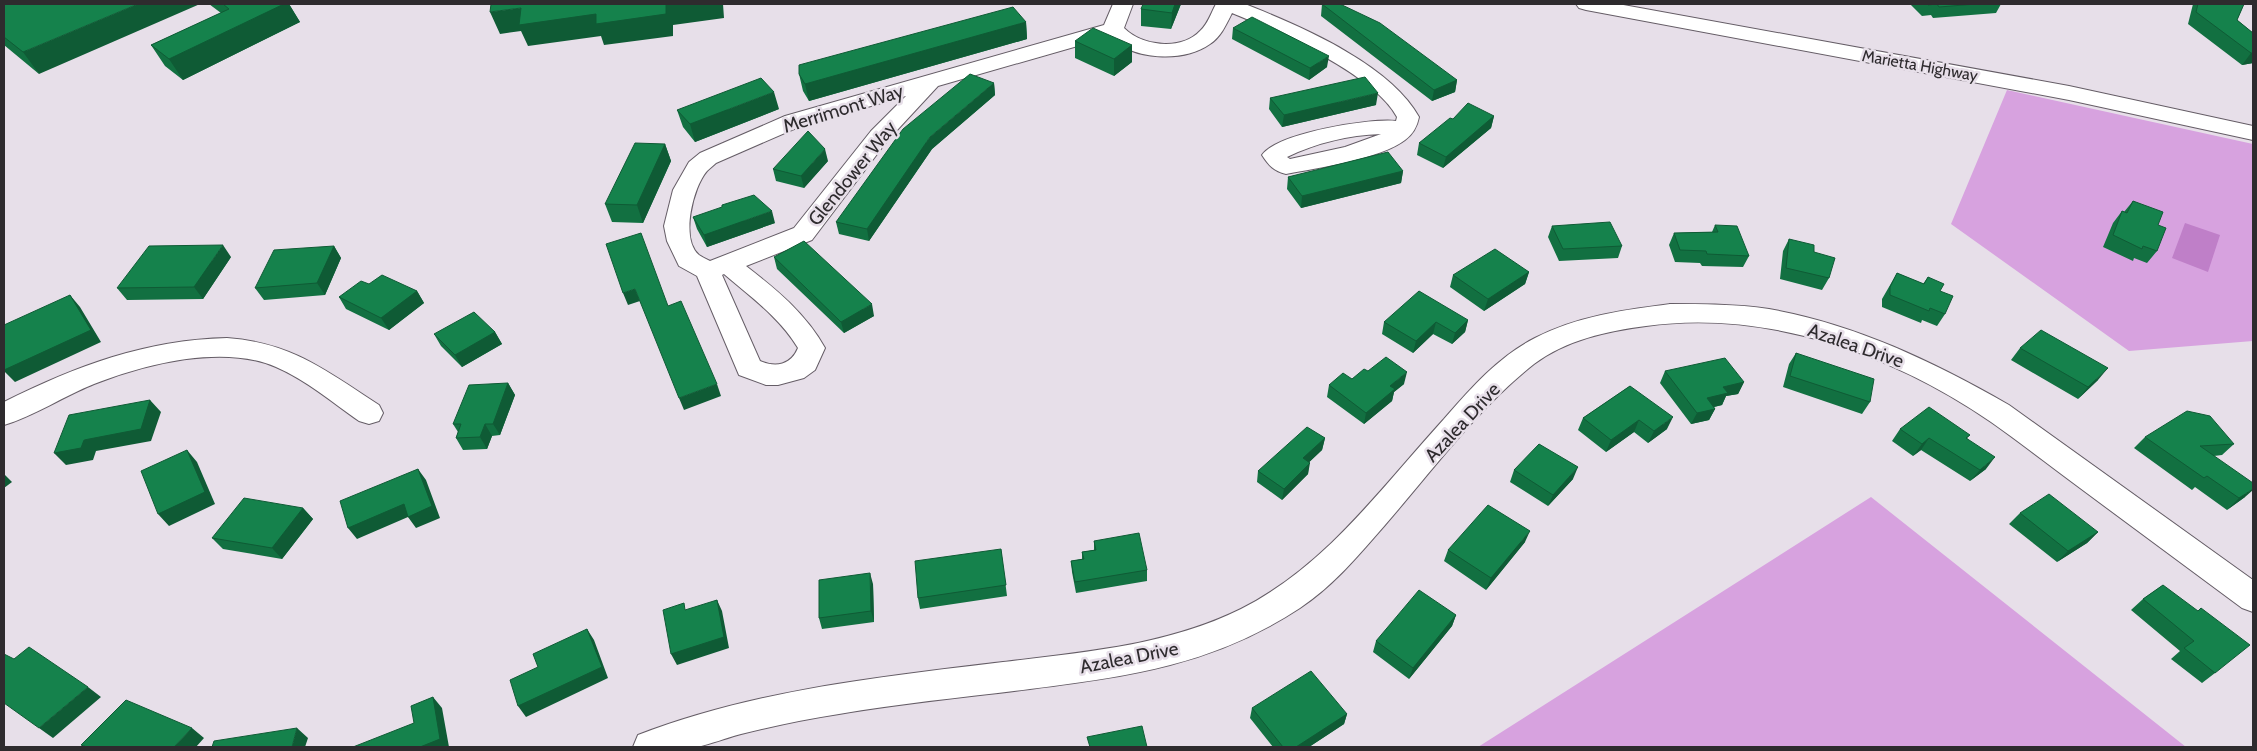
<svg xmlns="http://www.w3.org/2000/svg" width="2257" height="751" font-family="Cabin,sans-serif">
<rect width="100%" height="100%" fill="#e7dfe9"/>
<path fill="#d7a2df" d="M2007,90L2253,144V341L2129,351L1951,224Z
M1871,497L2186,747H1478Z"/>
<path fill="#bf7fc8" d="M2185,223L2220,235L2208,272L2172,258Z"/>
<g fill="none" stroke-linecap="round" stroke-linejoin="round">
<defs>
<path id="minor" d="M1113,4H1133L1124,28C1142,46 1181,51 1200,31C1208,24 1211,13 1216,4H1245L1255,8C1307,29 1391,66 1419,117C1417,127 1413,134 1405,140C1380,159 1318,168 1286,174C1274,171 1269,166 1262,155C1277,133 1370,118 1396,121L1397,117C1374,74 1276,31 1232,13C1227,23 1221,37 1210,44C1183,63 1133,60 1109,37L938,86L887,141L812,240L746,266C777,290 806,314 825,348L815,370L804,378L778,385H766L739,375L697,276L679,266L667,241L664,226L673,190L689,162L700,153L785,116L1104,25ZM906,96L871,131L794,228L710,261C706,259 702,257 699,255C680,239 693,187 707,171C710,168 713,166 716,163L801,126ZM1381,134L1345,147L1290,159L1287,157C1316,143 1349,135 1381,134ZM724,274C751,297 780,318 798,348C791,365 776,368 760,361L722,275Z
M1670,304C1703,304 1736,304 1769,309C1855,324 1934,362 2009,405L2253,580V612L2242,608C2188,568 2134,528 2080,488C2050,466 2021,443 1991,422C1892,354 1766,309 1646,326C1607,331 1566,340 1534,364C1477,409 1432,471 1385,525C1358,556 1334,585 1300,608C1213,665 1130,676 1030,689C967,697 903,703 839,714C806,719 773,726 741,734C726,738 711,744 697,747C677,750 653,748 633,747L638,735C755,690 879,677 1003,662C1084,652 1166,646 1241,609C1326,566 1381,488 1444,419C1470,389 1499,356 1535,338C1577,316 1624,310 1670,304Z
M227,338C293,343 326,371 379,405L383,413L379,421L369,424L359,421C332,402 306,380 276,367C223,344 145,364 94,384C64,396 34,416 4,425V402C76,366 145,340 227,338Z"/>
<path id="highway" d="M1576,4H1618L2069,86L2253,126V140L2069,100L1586,10L1579,8Z"/>
</defs>
<use href="#minor" stroke="#655d66" stroke-width="2"/>
<use href="#highway" stroke="#655d66" stroke-width="2"/>
<use href="#minor" fill="#fff" fill-rule="evenodd"/>
<use href="#highway" fill="#fff" fill-rule="evenodd"/>
</g>
<path fill="#127041" d="M4,4L39,74L4,45Z
M209,4H289L300,22L183,80L165,66L151,45L221,13Z
M1181,4L1171,29L1141,26V9Z
M1322,4L1457,80L1455,92L1432,101L1321,16Z
M1910,4H2001L1996,13L1933,18L1931,15L1922,16Z
M2193,4H2244L2237,20L2253,33V63L2242,65L2188,24Z
M1026,22L1027,39L809,101L803,91L799,74Z
M1233,28L1327,67L1309,80L1232,39Z
M1075,41L1132,45V62L1114,76L1075,58Z
M994,83L995,95L932,149L869,241L839,234L836,222Z
M1270,98L1376,105L1282,127L1269,109Z
M779,109L695,142L683,127L677,110Z
M1494,116L1491,128L1443,168L1417,155L1419,143L1453,119Z
M665,144L671,161L643,223L612,222L605,204Z
M828,161L804,188L776,181L773,169Z
M1403,171L1401,183L1301,208L1287,189L1288,177Z
M2133,201L2158,225L2157,251L2147,263L2134,258L2133,261L2103,247L2113,223L2122,211L2124,212Z
M693,217L775,223L707,247L697,229Z
M1715,225L1749,256L1743,267L1702,266L1700,263L1675,262L1669,245L1674,233L1712,232Z
M1552,226L1622,246L1618,258L1559,261L1548,237Z
M1789,239L1814,252L1829,278L1822,290L1780,279L1783,251Z
M334,246L341,258L325,295L264,300L255,288Z
M231,257L203,299L127,300L117,288Z
M774,257L874,316L844,333L777,269Z
M1529,272L1525,284L1484,311L1450,287L1453,275Z
M1897,273L1923,284L1928,277L1940,291L1945,314L1937,326L1922,320L1921,323L1882,307V299Z
M369,284L417,291L424,303L389,330L346,309L339,297Z
M1468,320L1465,332L1452,344L1433,334L1413,353L1382,334L1384,322Z
M495,332L502,344L462,367L441,346L434,334Z
M2020,348L2098,380L2078,399L2011,360Z
M1796,353L1870,402L1862,414L1783,387L1789,364Z
M1368,371L1404,384L1394,392L1392,401L1364,424L1327,397L1329,385L1352,379Z
M1665,371L1744,382L1738,394L1726,396L1722,405L1714,407L1715,409L1709,420L1691,424L1660,383Z
M508,383L515,395L500,435L492,436L487,449L463,450L456,438L458,432L453,424Z
M1630,386L1667,429L1648,443L1634,432L1606,452L1578,430L1583,418Z
M1900,429L1970,435L1967,438L1986,469L1970,481L1921,450L1913,456L1892,441Z
M2145,437L2234,444L2222,455L2214,456L2245,497L2227,510L2195,487L2192,490L2134,448Z
M1325,438L1322,450L1309,462L1308,474L1282,500L1257,482L1258,471Z
M1514,470L1573,479L1548,506L1510,482Z
M303,508L313,519L282,559L223,549L212,538Z
M2020,513L2098,532L2087,543L2057,562L2009,524Z
M1094,541L1147,570V581L1076,593L1072,572L1071,561L1082,559V552L1094,550Z
M1525,542L1486,590L1444,561L1448,550Z
M1001,549L1007,596L920,609L918,598Z
M873,584L874,622L822,629L819,618Z
M2163,585L2215,673L2202,683L2171,659L2180,651L2131,610L2143,599Z
M1456,615L1452,626L1409,679L1373,652L1376,641Z
M1252,708L1347,714L1344,724L1309,747H1273L1250,718Z"/>
<path fill="#0f5b35" d="M138,4H200L39,74L23,52Z
M284,4H289L300,22L183,80L169,59Z
M666,4H723L724,18L673,25V36L604,45L601,36L528,46L521,31L500,34L490,12L521,8Z
M1175,4H1181L1171,29L1172,13Z
M1026,22L1027,39L809,101L805,84Z
M1132,45V62L1114,76V59Z
M2251,53H2253V63L2242,65Z
M1329,56L1327,67L1309,80L1310,68Z
M1457,80L1455,92L1432,101L1434,90Z
M994,83L995,95L932,149L869,241L867,229L930,137Z
M774,92L779,109L695,142L690,124Z
M1378,93L1376,105L1282,127L1284,115Z
M1494,116L1491,128L1443,168L1446,157Z
M665,144L671,161L643,223L637,205Z
M825,149L828,161L804,188L801,176Z
M1403,171L1401,183L1301,208L1302,196Z
M772,211L775,223L707,247L704,235Z
M223,245L231,257L203,299L194,287Z
M334,246L341,258L325,295L317,283Z
M1529,272L1525,284L1484,311L1488,299Z
M635,289L640,301L628,305L623,293Z
M417,291L424,303L389,330L381,318Z
M70,295L80,307L101,342L15,382L4,371V370Z
M872,304L874,316L844,333L841,322Z
M1468,320L1465,332L1452,344L1455,333Z
M1436,322L1433,334L1413,353L1416,341Z
M495,332L502,344L462,367L455,355Z
M2108,368L2098,380L2078,399L2088,387Z
M1407,372L1404,384L1394,392L1392,401L1364,424L1366,413L1390,386Z
M1744,382L1738,394L1726,396L1722,405L1701,410L1707,398L1723,387Z
M508,383L515,395L500,435L493,424Z
M717,384L721,396L684,410L679,398Z
M150,400L161,412L151,441L96,451L93,460L66,465L54,453L84,440Z
M1715,409L1709,420L1691,424L1697,413Z
M1673,417L1667,429L1648,443L1654,431Z
M1639,420L1634,432L1606,452L1611,440Z
M485,424L492,436L487,449L480,437Z
M1325,438L1322,450L1301,470L1303,458Z
M1929,438L1921,450L1913,456L1922,444Z
M187,450L197,462L215,504L169,526L158,514Z
M1995,457L1986,469L1970,481L1980,470Z
M1310,463L1308,474L1282,500L1284,489Z
M1578,467L1573,479L1548,506L1553,495Z
M418,469L426,480L440,518L416,528L408,517L357,539L348,528Z
M4,474L12,482L4,488Z
M2253,489V490L2245,497L2227,510L2239,498Z
M303,508L313,519L282,559L272,548Z
M1530,531L1525,542L1486,590L1491,578Z
M2098,532L2087,543L2057,562L2068,551Z
M870,573L873,584L874,622L871,611Z
M717,600L722,611L729,648L677,665L671,654Z
M1456,615L1452,626L1409,679L1413,668Z
M587,629L594,640L608,678L526,717L518,706Z
M88,687L101,697L53,738L39,728Z
M433,697L442,708L449,747H420Z
M1347,714L1344,724L1309,747H1296Z
M192,728L204,738L196,747H174Z
M297,728L308,738L305,747H292Z"/>
<path fill="#15824c" stroke="#0f5b35" d="M4,4H138L23,52L4,37Z
M223,4H284L169,59L151,45L229,9Z
M491,4H667H666V14L596,24V14L519,25L521,8L490,12Z
M1143,4H1175L1172,13L1141,9Z
M1322,4H1340L1380,23L1457,80L1434,90Z
M1927,4H1976L1939,7L1937,4L1928,5Z
M2198,4H2244L2237,20L2253,33V53H2251L2196,12Z
M1013,7L1026,22L805,84L799,74V65Z
M1252,17L1329,56L1310,68L1233,28Z
M1093,28L1132,45L1114,59L1075,41Z
M970,74L994,83L930,137L867,229L836,222L903,129Z
M1365,77L1378,93L1284,115L1270,98Z
M761,78L774,92L690,124L677,110Z
M1468,103L1494,116L1446,157L1419,143L1450,118L1453,119Z
M808,131L825,149L801,176L773,169Z
M635,143L665,144L637,205L605,204Z
M1388,152L1403,171L1302,196L1288,177Z
M754,195L772,211L704,235L693,217L722,207V205Z
M2133,201L2163,212L2158,225L2166,228L2157,251L2143,246L2142,249L2113,235L2122,211L2127,213Z
M1610,222L1622,246L1563,249L1552,226Z
M1715,225L1737,226L1749,256L1707,254L1706,251L1680,250L1674,233L1718,232Z
M641,233L668,306L681,301L717,384L679,398L635,289L623,293L606,244Z
M1789,239L1814,245V252L1835,258L1829,278L1786,268Z
M804,241L872,304L841,322L774,257Z
M223,245L194,287L117,288L149,246Z
M334,246L317,283L255,288L274,250Z
M1495,249L1529,272L1488,299L1453,275Z
M1897,273L1924,284L1928,277L1944,284L1940,291L1953,296L1945,314L1930,308L1929,311L1890,295V287Z
M382,275L417,291L381,318L339,297L361,281L369,284Z
M1419,291L1468,320L1455,333L1436,322L1416,341L1384,322Z
M70,295L91,330L4,370V325Z
M474,312L495,332L455,355L434,334Z
M2041,330L2108,368L2088,387L2020,348Z
M1796,353L1874,379L1870,402L1790,376Z
M1386,357L1407,372L1390,386L1395,389L1366,413L1329,385L1343,373L1352,379L1364,369L1368,371Z
M1725,358L1744,382L1723,387L1728,393L1707,398L1715,409L1697,413L1665,371Z
M508,383L493,424H485L480,437L456,438L461,424H453L469,385Z
M1630,386L1673,417L1654,431L1639,420L1611,440L1583,418Z
M150,400L141,429L84,440L81,448L54,453L69,415Z
M1929,407L1970,435L1966,438L1995,457L1980,470L1929,438L1922,444L1900,429Z
M2187,411L2210,416L2234,444L2200,446L2253,483V489L2239,498L2207,476L2204,478L2145,437Z
M1307,427L1325,438L1303,458L1310,463L1284,489L1258,471Z
M1539,444L1578,467L1553,495L1514,470Z
M187,450L205,492L158,514L141,471Z
M418,469L432,506L408,517L404,504L348,528L340,501Z
M2049,494L2098,532L2068,551L2020,513Z
M244,498L303,508L272,548L212,538Z
M1488,505L1530,531L1491,578L1448,550Z
M1139,533L1147,570L1075,582L1071,561L1084,559L1082,552L1096,550L1094,541Z
M1001,549L1006,585L918,598L915,561Z
M870,573L871,611L819,618V580Z
M2163,585L2198,611L2201,608L2250,645L2215,673L2184,648L2194,641L2143,599Z
M1419,590L1456,615L1413,668L1376,641Z
M717,600L724,637L671,654L663,610L684,603L685,610Z
M587,629L602,667L518,706L510,680L538,667L533,654Z
M29,647L88,687L39,728L4,703V654L14,659Z
M1311,671L1347,714L1296,747H1283L1252,708Z
M433,697L440,739L420,747H353L414,723L411,706Z
M126,700L192,728L174,747H87L81,745Z
M1142,726L1147,747H1090L1087,737Z
M297,728L292,747H212L214,741Z"/>
<g text-anchor="middle" stroke-width="5" stroke-linejoin="round" paint-order="stroke">
<g font-size="16" fill="#2e2b2e" stroke="#e7dfe9">
<text transform="translate(1920 65) rotate(10)" y="6">Marietta Highway</text>
</g>
<g font-size="19" fill="#2e2b2e" stroke="#e7dfe9">
<text transform="translate(843 108) rotate(-17)" y="7">Merrimont Way</text>
<text transform="translate(852 173) rotate(-51)" y="7">Glendower Way</text>
<text transform="translate(1856 345) rotate(19)" y="7">Azalea Drive</text>
<text transform="translate(1462 422) rotate(-47)" y="7">Azalea Drive</text>
<text transform="translate(1129 657) rotate(-11)" y="7">Azalea Drive</text>
</g>
</g>
<rect width="2257" height="751" fill="none" stroke="#2e2b2e" stroke-width="10"/>
</svg>
